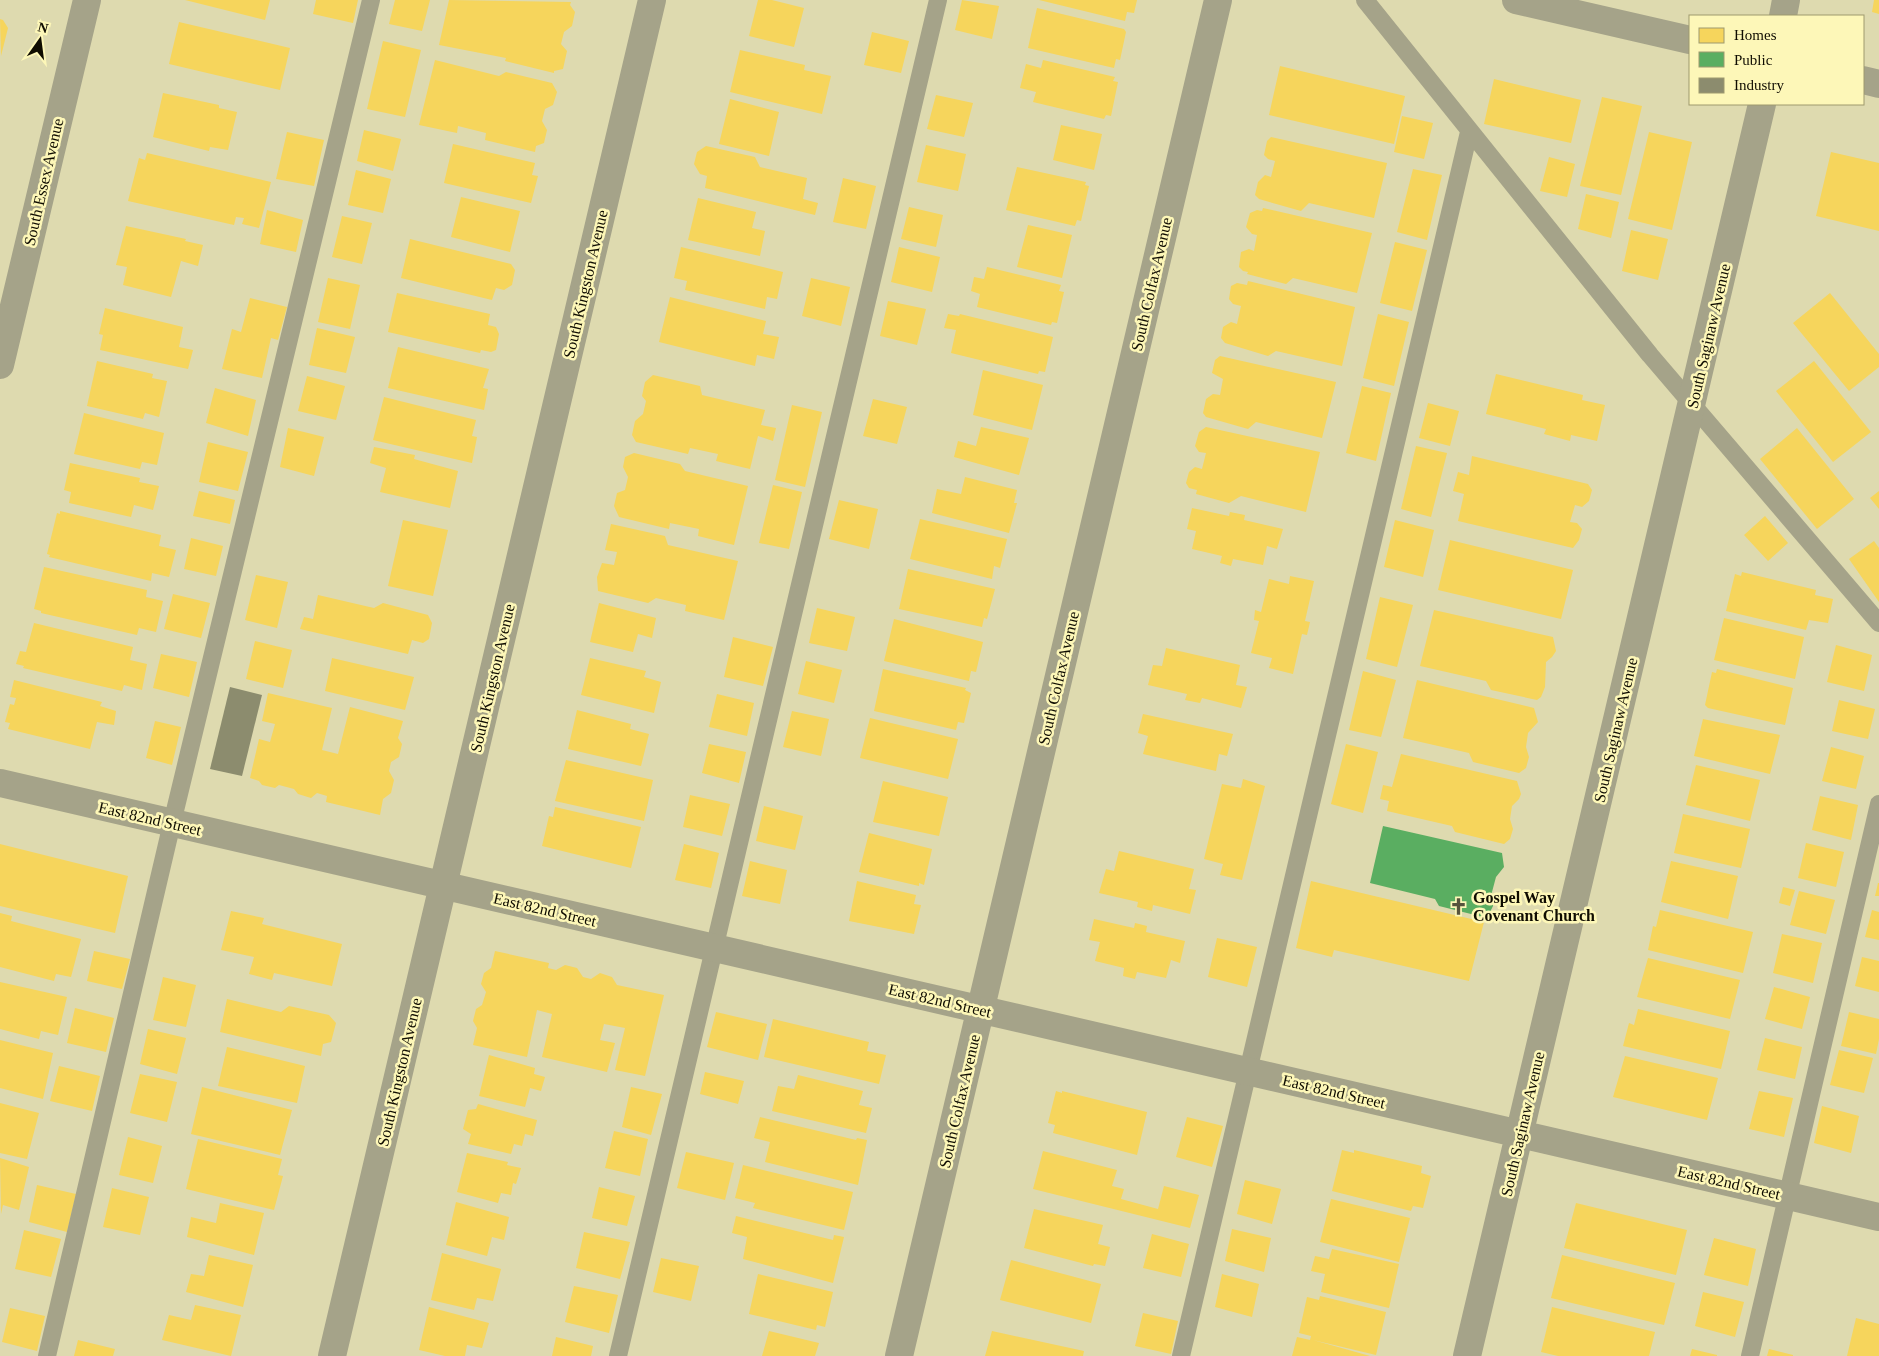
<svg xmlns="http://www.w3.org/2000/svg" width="1879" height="1356" font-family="'Times New Roman',serif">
<rect width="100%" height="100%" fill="#dedaaf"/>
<path fill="#f6d55c" d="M185,0H270L265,20Z
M316,0H358L353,23L313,14Z
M395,0H430L422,31L389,24Z
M449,0L571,2L570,5L575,12L572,26L564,32L561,44L567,51L563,69L554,71V73L505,61L506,58L439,45Z
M758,0H772L804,8L794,47L749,36Z
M962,0L999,6L992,39L955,30Z
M1039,0H1137L1134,13L1127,12L1125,21Z
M1874,0H1879V14L1872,12Z
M1037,8L1124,29L1126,32L1120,60L1116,59L1114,68L1028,48Z
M0,19L3,20L8,28L1,56Z
M179,22L290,48L280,90L169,64Z
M872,32L909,41L901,73L864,65Z
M383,41L421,50L405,117L367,109Z
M740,50L805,65L804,70L831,76L822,114L730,92Z
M435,60L499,76L506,72L552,83L557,92L553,105L545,109L542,121L547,130L544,143L536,146L535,152L485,140L486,133L458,126L457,133L419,125Z
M1043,60L1115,77L1113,81L1118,82L1111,116L1106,115L1104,119L1033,102L1036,92L1020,88L1026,64L1041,68Z
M1280,66L1405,96L1394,144L1269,115Z
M1494,79L1581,100L1571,143L1484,124Z
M163,93L219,105V108L237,112L228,150L210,147L209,151L153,137Z
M936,95L973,103L964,137L927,129Z
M1602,97L1642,106L1621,195L1580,186Z
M730,99L779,112L769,156L719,144Z
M1402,116L1433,123L1424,159L1394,152Z
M1061,125L1102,134L1094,170L1053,160Z
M364,130L401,139L393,171L357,161Z
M287,132L324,140L314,186L276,179Z
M1649,132L1692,142L1672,230L1628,219Z
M1271,137L1387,163L1374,218L1309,203L1301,211L1259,199L1255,195L1258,182L1265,175L1271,177L1275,161L1268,159L1264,155L1267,141Z
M453,144L535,163L532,175L538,176L531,203L444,183Z
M926,145L966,154L958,191L917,182Z
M706,146L755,157L760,167L807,178L803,199L818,203L815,215L705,188L707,176L700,174L694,164L697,152Z
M1831,152L1879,163V231L1816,216Z
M147,153L271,182L259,228L242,224L244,218L236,217L234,225L128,201L139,158L145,160Z
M1549,157L1575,164L1567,197L1540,191Z
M1017,167L1086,182L1085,185L1089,186L1081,221L1077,220L1075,226L1006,210Z
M1413,169L1442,175L1427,240L1397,232Z
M356,170L391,179L383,213L348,205Z
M843,178L876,186L866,229L833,222Z
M1586,194L1619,202L1611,238L1578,229Z
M461,197L520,211L510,252L451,237Z
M698,198L756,212L752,228L765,231L760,256L688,240Z
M909,207L943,215L936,247L901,239Z
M1263,208L1372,233L1357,293L1293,278L1286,284L1247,274L1248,272L1243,271L1239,267L1241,252L1249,249L1254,251L1257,235L1252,234L1246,227L1250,213L1257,210L1262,211Z
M267,210L303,220L296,252L260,244Z
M342,216L372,223L362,264L332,257Z
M1028,225L1072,235L1062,278L1017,267Z
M126,226L186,239L185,241L203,245L198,266L181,261L171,297L123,285L127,267L116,265Z
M1631,230L1668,239L1658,280L1622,271Z
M410,239L511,264L515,270L512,285L504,290L496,288L492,300L401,278Z
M1395,242L1427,250L1412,311L1380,303Z
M681,247L783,272L777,299L767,297L765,309L685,290L687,281L674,278Z
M899,247L940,257L932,292L891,282Z
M987,267L1061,285L1059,291L1064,292L1057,323L1052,322L1051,325L977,307L980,294L971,291L974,277L984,279Z
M328,278L360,285L350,329L318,322Z
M811,278L850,287L841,326L802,316Z
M1248,281L1355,307L1342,366L1276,351L1268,356L1225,343L1221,338L1223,327L1231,322L1237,324L1241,306L1233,304L1229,299L1231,286L1237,283L1247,285Z
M397,293L490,314L488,325L496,327L499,334L496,350L491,352L481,350L480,353L388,332Z
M1830,293L1879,354V367L1849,391L1793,323Z
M670,297L766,321L763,334L779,337L774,359L757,355L755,366L659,342Z
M250,298L287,307L278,340L271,338L262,378L222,369L232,329L241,332Z
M888,301L926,309L917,345L880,336Z
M105,308L183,327L179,347L193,350L188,369L100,350L103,335L99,334Z
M948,314L959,316L960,314L1053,337L1045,372L1039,371L1038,374L951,353L956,330L944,328Z
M1378,314L1409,322L1394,386L1363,378Z
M317,328L355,337L346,373L309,365Z
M398,347L489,369L483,388L488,389L484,410L388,388Z
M1220,356L1336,382L1322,438L1256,422L1248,429L1206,417L1203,413L1206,399L1213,394L1220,395L1223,379L1212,373L1215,360Z
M97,361L153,374L152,378L167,381L159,417L145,413L143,419L87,406Z
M1814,361L1871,432L1833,462L1776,391Z
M983,370L1043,385L1032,430L973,415Z
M1496,374L1583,395L1582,400L1605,405L1597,441L1571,435L1570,441L1544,434L1546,429L1486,414Z
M653,375L700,386L702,395L765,410L761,425L776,428L773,441L758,436L750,469L716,461L718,454L690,448L688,454L636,442L632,435L635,421L643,414L646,401L642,396L645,382Z
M307,376L345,386L336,420L298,411Z
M1362,386L1391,393L1376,461L1346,453Z
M215,388L256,400L248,436L206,423Z
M384,397L476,420L472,436L477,437L472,463L373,440Z
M873,399L907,407L897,444L863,436Z
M1428,403L1459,411L1450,446L1419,438Z
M792,405L822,412L805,487L775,480Z
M84,413L164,433L157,465L142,462L140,469L74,454Z
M981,427L1029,438L1019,475L954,457L958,441L976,446Z
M1206,427L1320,452L1306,512L1241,496L1229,503L1196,494L1197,490L1189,488L1186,483L1189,472L1195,467L1202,469L1206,453L1199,452L1195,446L1199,432Z
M288,428L324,437L314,476L280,467Z
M1797,428L1854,499L1817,529L1760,459Z
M208,442L248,452L238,491L199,482Z
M1416,446L1447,453L1431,517L1401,509Z
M374,447L415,455L414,459L458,471L450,508L380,492L386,468L370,463Z
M634,453L680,464L685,471L748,486L734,545L698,536L699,529L670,523L669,529L619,517L614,506L617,493L625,490L628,477L623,467L625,457Z
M1472,456L1588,484L1592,490L1589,501L1582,507L1575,505L1570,522L1577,523L1582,529L1579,540L1573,548L1458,521L1464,494L1453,491L1458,472L1469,475Z
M70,463L140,478L139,482L159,486L153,510L134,505L131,517L69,503L71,492L64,490Z
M965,477L1017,490L1014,503H1017L1009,533L932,513L937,489L961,494Z
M773,485L802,492L789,549L759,543Z
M199,491L235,500L230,524L193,516Z
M1879,491V509L1870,498Z
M839,500L878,509L869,549L829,539Z
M1192,508L1229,516L1230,512L1245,515L1244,520L1283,529L1277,549L1267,546L1263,565L1233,559L1231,566L1220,563L1222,556L1192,549L1196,531L1187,529Z
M60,511L161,535L159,546L176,550L169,577L152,573L151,581L49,557L50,555L47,554L57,513L60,514Z
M1765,516L1788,543L1768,561L1744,535Z
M920,519L1007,539L1000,568L994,566L992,579L910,559Z
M403,520L448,530L433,596L388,586Z
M1395,520L1434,530L1423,577L1384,567Z
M611,524L665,536L668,545L738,561L724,620L685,611L686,605L656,598L648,603L598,591L597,577L602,563L614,565L617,552L605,550Z
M191,538L223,546L216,576L184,569Z
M1450,540L1573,570L1561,619L1438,590Z
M1874,541L1879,548V602L1849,559Z
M44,567L147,590L146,597L163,601L156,632L139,628L137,635L41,613V611L34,609Z
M908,569L995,589L987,619L984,618L982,627L899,609Z
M1742,572L1816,590L1815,595L1833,599L1828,623L1809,620L1806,630L1726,611L1735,574L1741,576Z
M256,575L288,582L277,628L245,620Z
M1290,576L1314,581L1305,621L1310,622L1307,635L1302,634L1293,674L1269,668L1272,658L1251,653L1259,621L1254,620L1255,610L1261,612L1269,579L1289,584Z
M173,594L210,603L201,638L164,629Z
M318,595L374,608L383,603L428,615L432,623L429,639L423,643L412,640L408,654L300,629L304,617L313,619Z
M1380,597L1413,605L1397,667L1366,659Z
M599,603L656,618L652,638L638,634L633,652L590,642Z
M817,608L855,617L847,651L809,643Z
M1434,610L1553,637L1556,651L1552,657L1546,662L1545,687L1541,697L1537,700L1491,690L1486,681L1420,666Z
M1724,618L1804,637L1795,679L1714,660Z
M894,619L983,642L976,672L971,671L969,681L884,661Z
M34,623L133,647L130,660L147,664L142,690L124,685L122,691L23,668L24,666L16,664L20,651L26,652Z
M733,637L773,647L763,686L724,677Z
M255,641L292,650L283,688L246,679Z
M1836,645L1872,655L1864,691L1827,682Z
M1166,648L1240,665L1236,685L1247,687L1241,708L1202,698L1200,703L1185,700L1187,694L1148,685L1153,665L1162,666Z
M161,654L197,662L189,697L153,688Z
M332,658L414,677L405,710L325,691Z
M590,658L646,671L644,677L661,682L654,713L581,695Z
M806,661L842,670L834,703L798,694Z
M883,669L966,688L965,690L971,693L964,723L958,722L956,730L874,711Z
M1717,669L1793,688L1785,725L1708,708L1705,705L1712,672L1716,673Z
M1363,671L1396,680L1381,737L1349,730Z
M14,680L102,702L100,706L116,711L114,725L97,722L90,749L8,729L10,723L5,722L10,704L14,705L16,698L10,697Z
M1417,680L1534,708L1538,722L1528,733L1526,747L1529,757L1526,768L1519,773L1473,762L1469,753L1403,738Z
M268,693L332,708L322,750L338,754L350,707L403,721L398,738L402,744L399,757L391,762L389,771L394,780L391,793L383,799L380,815L326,802L327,796L317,793L311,798L298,794L294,789L279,785L275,788L262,785L259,781L250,778L259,739L270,742L275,724L262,721Z
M717,694L754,703L747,736L709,727Z
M1839,700L1875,709L1868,739L1832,731Z
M577,710L631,724L630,729L649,734L641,766L568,749Z
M792,711L829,719L821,756L783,747Z
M1143,714L1233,734L1227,756L1219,754L1216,771L1143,754L1148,736L1138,733Z
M870,718L958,739L948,779L860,758Z
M1703,719L1780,735L1770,774L1694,756Z
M155,721L181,727L172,765L146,758Z
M709,744L746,752L739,783L702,773Z
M1346,744L1378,752L1363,813L1331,804Z
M1831,747L1864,756L1856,789L1822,781Z
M1401,754L1517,781L1521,794L1519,799L1512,806L1510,819L1513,829L1510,839L1504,844L1455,832L1452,826L1387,811L1389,801L1380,799L1383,785L1392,787Z
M566,760L653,780L644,821L555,801Z
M1696,765L1760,780L1750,821L1686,805Z
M1243,779L1265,786L1242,880L1220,875L1223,864L1204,859L1222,784L1241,788Z
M883,781L948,797L939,836L873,822Z
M690,795L730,804L722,836L683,827Z
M1820,796L1858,805L1851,840L1812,830Z
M764,806L803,816L795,850L756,841Z
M555,807L641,827L631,868L542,846L549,816L553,817Z
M1683,814L1750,829L1741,868L1674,853Z
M869,833L932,849L924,885L919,883V886L859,872Z
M1806,843L1844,852L1836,887L1798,878Z
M0,844L128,876L115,933L0,906Z
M684,844L719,853L711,888L675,880Z
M1119,851L1194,869L1189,889L1196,890L1190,914L1153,905L1152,911L1137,907L1138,902L1099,893L1106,869L1114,871Z
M750,861L787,870L780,904L742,896Z
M1671,861L1738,876L1728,919L1661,902Z
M857,881L916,895L914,904L921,905L914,934L849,921Z
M1311,881L1484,922L1469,981L1334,950L1332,957L1296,948Z
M1878,883H1879V896H1875Z
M1783,887L1795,890L1790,906L1779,903Z
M1799,891L1835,900L1826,934L1790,925Z
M1660,910L1753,932L1743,973L1648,950L1653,926L1656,927Z
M1872,910L1879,912V940L1865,937Z
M231,911L264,918L262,924L342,944L332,986L274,973L272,980L249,974L254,957L221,950Z
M0,913L12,916L11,921L81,939L71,977L56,974L54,981L0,967Z
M1094,919L1134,928L1135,923L1147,926L1146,932L1185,941L1180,963L1171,960L1166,978L1137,972L1135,979L1123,976L1124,968L1095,961L1100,942L1089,940Z
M1782,934L1822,943L1813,983L1773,973Z
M1217,938L1257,947L1247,987L1208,977Z
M94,951L130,959L122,989L87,981Z
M495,951L549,963L548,968L556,970L565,965L577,968L583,977L591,979L600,973L612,977L617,985L664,995L645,1076L615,1070L625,1028L604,1024L600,1040L615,1043L607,1072L542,1057L552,1014L537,1010L527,1057L473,1045L477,1028L473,1021L476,1009L482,1005L486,992L481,984L484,973L491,968Z
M1862,957L1879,961V992L1855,986Z
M1648,958L1740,980L1730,1019L1637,997Z
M163,977L196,985L186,1027L153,1020Z
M0,982L67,997L58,1035L41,1031L39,1039L0,1029Z
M1774,987L1810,997L1802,1029L1765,1019Z
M227,999L281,1012L289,1006L329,1015L336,1023L331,1042L323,1044L321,1056L220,1032Z
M75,1008L114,1018L106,1052L67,1043Z
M1638,1009L1730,1031L1721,1069L1623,1046L1629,1023L1634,1025Z
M716,1012L767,1024L758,1060L707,1047Z
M1849,1012L1879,1019V1039L1876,1054L1841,1046Z
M773,1019L869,1042L867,1051L886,1055L879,1084L764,1057Z
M148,1029L186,1038L177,1074L140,1064Z
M1765,1038L1802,1047L1795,1079L1757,1070Z
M0,1040L53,1053L43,1099L0,1088Z
M227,1047L305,1066L297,1103L218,1086Z
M1839,1050L1873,1058L1864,1093L1830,1085Z
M489,1055L535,1068L534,1074L545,1077L541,1091L530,1088L525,1107L479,1096Z
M1625,1056L1718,1078L1707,1120L1613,1097Z
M59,1066L100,1076L92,1111L50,1101Z
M705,1072L744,1081L738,1104L700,1094Z
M140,1074L177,1082L167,1122L130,1113Z
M798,1075L863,1091L859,1105L872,1108L866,1133L772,1111L778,1086L794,1089Z
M202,1087L292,1110L280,1155L191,1134Z
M631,1087L662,1094L651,1135L622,1127Z
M1056,1091L1062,1093V1091L1147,1112L1137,1155L1053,1133L1055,1125L1048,1123Z
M1759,1091L1793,1098L1784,1137L1749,1129Z
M0,1103L39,1113L27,1159L0,1153Z
M478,1104L537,1120L533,1136L525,1134L522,1146L514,1144L511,1154L468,1144L471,1134L463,1129L468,1110L476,1109Z
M1822,1106L1859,1116L1851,1153L1814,1143Z
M760,1117L856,1140L857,1138L867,1140L858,1185L765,1162L770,1142L754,1138Z
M1187,1117L1223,1126L1212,1167L1176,1157Z
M614,1131L648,1139L640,1176L605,1168Z
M128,1137L162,1146L153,1183L119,1175Z
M198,1139L282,1159L278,1175L283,1176L274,1210L186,1189Z
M1342,1150L1354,1153V1150L1422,1166L1421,1173L1431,1176L1423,1208L1413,1206L1411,1211L1332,1191Z
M1043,1151L1117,1170L1112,1186L1124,1189L1121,1199L1158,1209L1164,1186L1199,1195L1190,1228L1033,1189Z
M686,1152L734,1163L725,1200L677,1188Z
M467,1153L508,1162L507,1165L521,1168L516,1184L513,1183L511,1195L501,1193L498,1203L457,1192Z
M0,1158L29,1167L19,1210L3,1205L1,1214Z
M743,1165L853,1192L844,1230L753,1208L755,1203L735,1198Z
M1245,1180L1281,1189L1272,1224L1237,1214Z
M37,1185L76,1194L67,1232L29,1222Z
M599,1187L635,1196L627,1226L592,1218Z
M112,1188L149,1197L140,1235L103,1227Z
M1331,1199L1410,1218L1399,1262L1320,1242Z
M456,1202L509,1217L504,1240L492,1237L487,1256L446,1245Z
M220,1203L264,1213L254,1255L187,1237L191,1217L216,1223Z
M1576,1203L1687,1230L1676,1275L1564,1248Z
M1034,1209L1103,1225L1098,1244L1110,1247L1105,1266L1094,1264L1093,1266L1024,1248Z
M736,1216L833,1240L834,1235L844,1237L833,1283L743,1259L747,1237L732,1233Z
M1232,1229L1271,1238L1264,1272L1225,1261Z
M24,1230L61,1239L51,1277L15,1269Z
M584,1232L630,1242L620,1279L576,1268Z
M1152,1234L1189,1244L1181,1277L1143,1268Z
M1714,1238L1756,1249L1748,1286L1704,1275Z
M1332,1249L1399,1264L1389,1308L1321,1292L1325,1274L1311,1271L1315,1256L1329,1259Z
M442,1253L501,1269L493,1301L477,1298L474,1310L431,1300Z
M209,1255L253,1265L243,1307L186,1292L191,1274L204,1276Z
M1562,1255L1675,1283L1664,1325L1551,1298Z
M661,1258L699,1266L691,1301L653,1292Z
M1011,1260L1101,1284L1091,1323L1000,1300Z
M758,1274L833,1292L825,1327L817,1325L816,1330L749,1314Z
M1222,1274L1259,1284L1252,1317L1215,1307Z
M574,1286L618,1295L609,1333L565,1322Z
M1703,1292L1744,1302L1735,1337L1695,1326Z
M1320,1296L1386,1312L1376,1355L1313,1340L1370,1356H1292L1297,1337L1310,1340L1311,1336L1299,1333L1307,1297L1319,1300Z
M195,1305L241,1315L231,1356L162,1340L169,1315L191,1320Z
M429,1307L489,1323L482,1348L467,1345L465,1356H445L419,1350Z
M1552,1307L1655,1332L1649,1356H1558L1541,1352Z
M10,1308L45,1316L37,1351L2,1342Z
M1143,1313L1178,1321L1171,1354L1135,1346Z
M1856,1318L1879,1324V1356H1847Z
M769,1331L819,1343L815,1356H762Z
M992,1331L1084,1351L1083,1356H985Z
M556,1337L593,1346L591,1356H552Z
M78,1340L115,1349L113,1356H74Z
M1692,1349L1717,1355V1356H1690Z
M1769,1349L1793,1355V1356H1767Z"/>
<path fill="#5aae61" d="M1383,826L1502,853L1504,867L1496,877L1492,892L1493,906L1487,918L1439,906L1435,899L1370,883Z"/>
<path fill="#8c8c6e" d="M230,687L262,695L242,776L210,769Z"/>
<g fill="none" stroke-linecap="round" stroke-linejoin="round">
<path stroke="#a5a389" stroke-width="18" d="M1365,0L1650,355L1879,623
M47,1356L172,823L371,0
M618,1356L938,0
M1181,1356L1469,132
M1750,1356L1879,804"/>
<path stroke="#a5a389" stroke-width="28" d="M1516,0L1690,40
M1783,16L1786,0
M1863,80L1879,84
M0,365L87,0
M0,783L1879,1217
M332,1356L652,0
M899,1356L1218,0
M1467,1356L1762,104"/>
</g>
<defs>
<symbol id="church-bare" viewBox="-9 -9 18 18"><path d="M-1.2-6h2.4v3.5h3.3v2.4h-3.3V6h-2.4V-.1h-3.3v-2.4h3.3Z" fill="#57543d" stroke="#fdf7b8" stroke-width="2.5" paint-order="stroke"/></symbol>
</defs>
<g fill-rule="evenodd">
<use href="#church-bare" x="1446" y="894" width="25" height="25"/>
</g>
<g text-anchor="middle" stroke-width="5" stroke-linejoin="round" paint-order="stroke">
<g font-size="16" fill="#0f0c00" stroke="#fdf7b8">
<text transform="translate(43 182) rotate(-77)" y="6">South Essex Avenue</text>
<text transform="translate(585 284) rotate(-77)" y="6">South Kingston Avenue</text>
<text transform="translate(1151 284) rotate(-77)" y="6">South Colfax Avenue</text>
<text transform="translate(1708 336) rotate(-77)" y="6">South Saginaw Avenue</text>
<text transform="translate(492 678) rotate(-77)" y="6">South Kingston Avenue</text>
<text transform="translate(1058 678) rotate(-77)" y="6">South Colfax Avenue</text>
<text transform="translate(1615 730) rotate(-77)" y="6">South Saginaw Avenue</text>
<text transform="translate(150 818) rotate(13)" y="6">East 82nd Street</text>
<text transform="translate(545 909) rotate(13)" y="6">East 82nd Street</text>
<text transform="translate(940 1000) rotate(13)" y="6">East 82nd Street</text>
<text transform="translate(399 1072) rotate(-77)" y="6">South Kingston Avenue</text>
<text transform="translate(1334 1091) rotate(13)" y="6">East 82nd Street</text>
<text transform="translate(959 1101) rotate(-77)" y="6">South Colfax Avenue</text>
<text transform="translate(1522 1124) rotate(-77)" y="6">South Saginaw Avenue</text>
<text transform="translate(1729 1182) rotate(13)" y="6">East 82nd Street</text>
</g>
<g font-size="16" font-weight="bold" fill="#0f0c00" stroke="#fdf7b8" text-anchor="start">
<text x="1473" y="903">Gospel Way<tspan x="1473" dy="18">Covenant Church</tspan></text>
</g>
</g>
<rect x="1689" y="15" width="175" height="90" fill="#fdf7b8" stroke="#9e996e"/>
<rect x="1699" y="28" width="25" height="15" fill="#f6d55c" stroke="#9e996e"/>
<text x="1734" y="40" font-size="15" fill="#0f0c00">Homes</text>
<rect x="1699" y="52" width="25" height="15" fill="#5aae61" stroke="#9e996e"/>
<text x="1734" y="65" font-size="15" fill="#0f0c00">Public</text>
<rect x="1699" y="78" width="25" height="15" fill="#8c8c6e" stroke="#9e996e"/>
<text x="1734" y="90" font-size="15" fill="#0f0c00">Industry</text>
<g transform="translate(40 40) rotate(14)" stroke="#fdf7b8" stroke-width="4" paint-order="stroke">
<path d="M0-4L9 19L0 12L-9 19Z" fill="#0f0c00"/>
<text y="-8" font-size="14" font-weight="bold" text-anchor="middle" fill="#0f0c00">N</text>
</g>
</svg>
